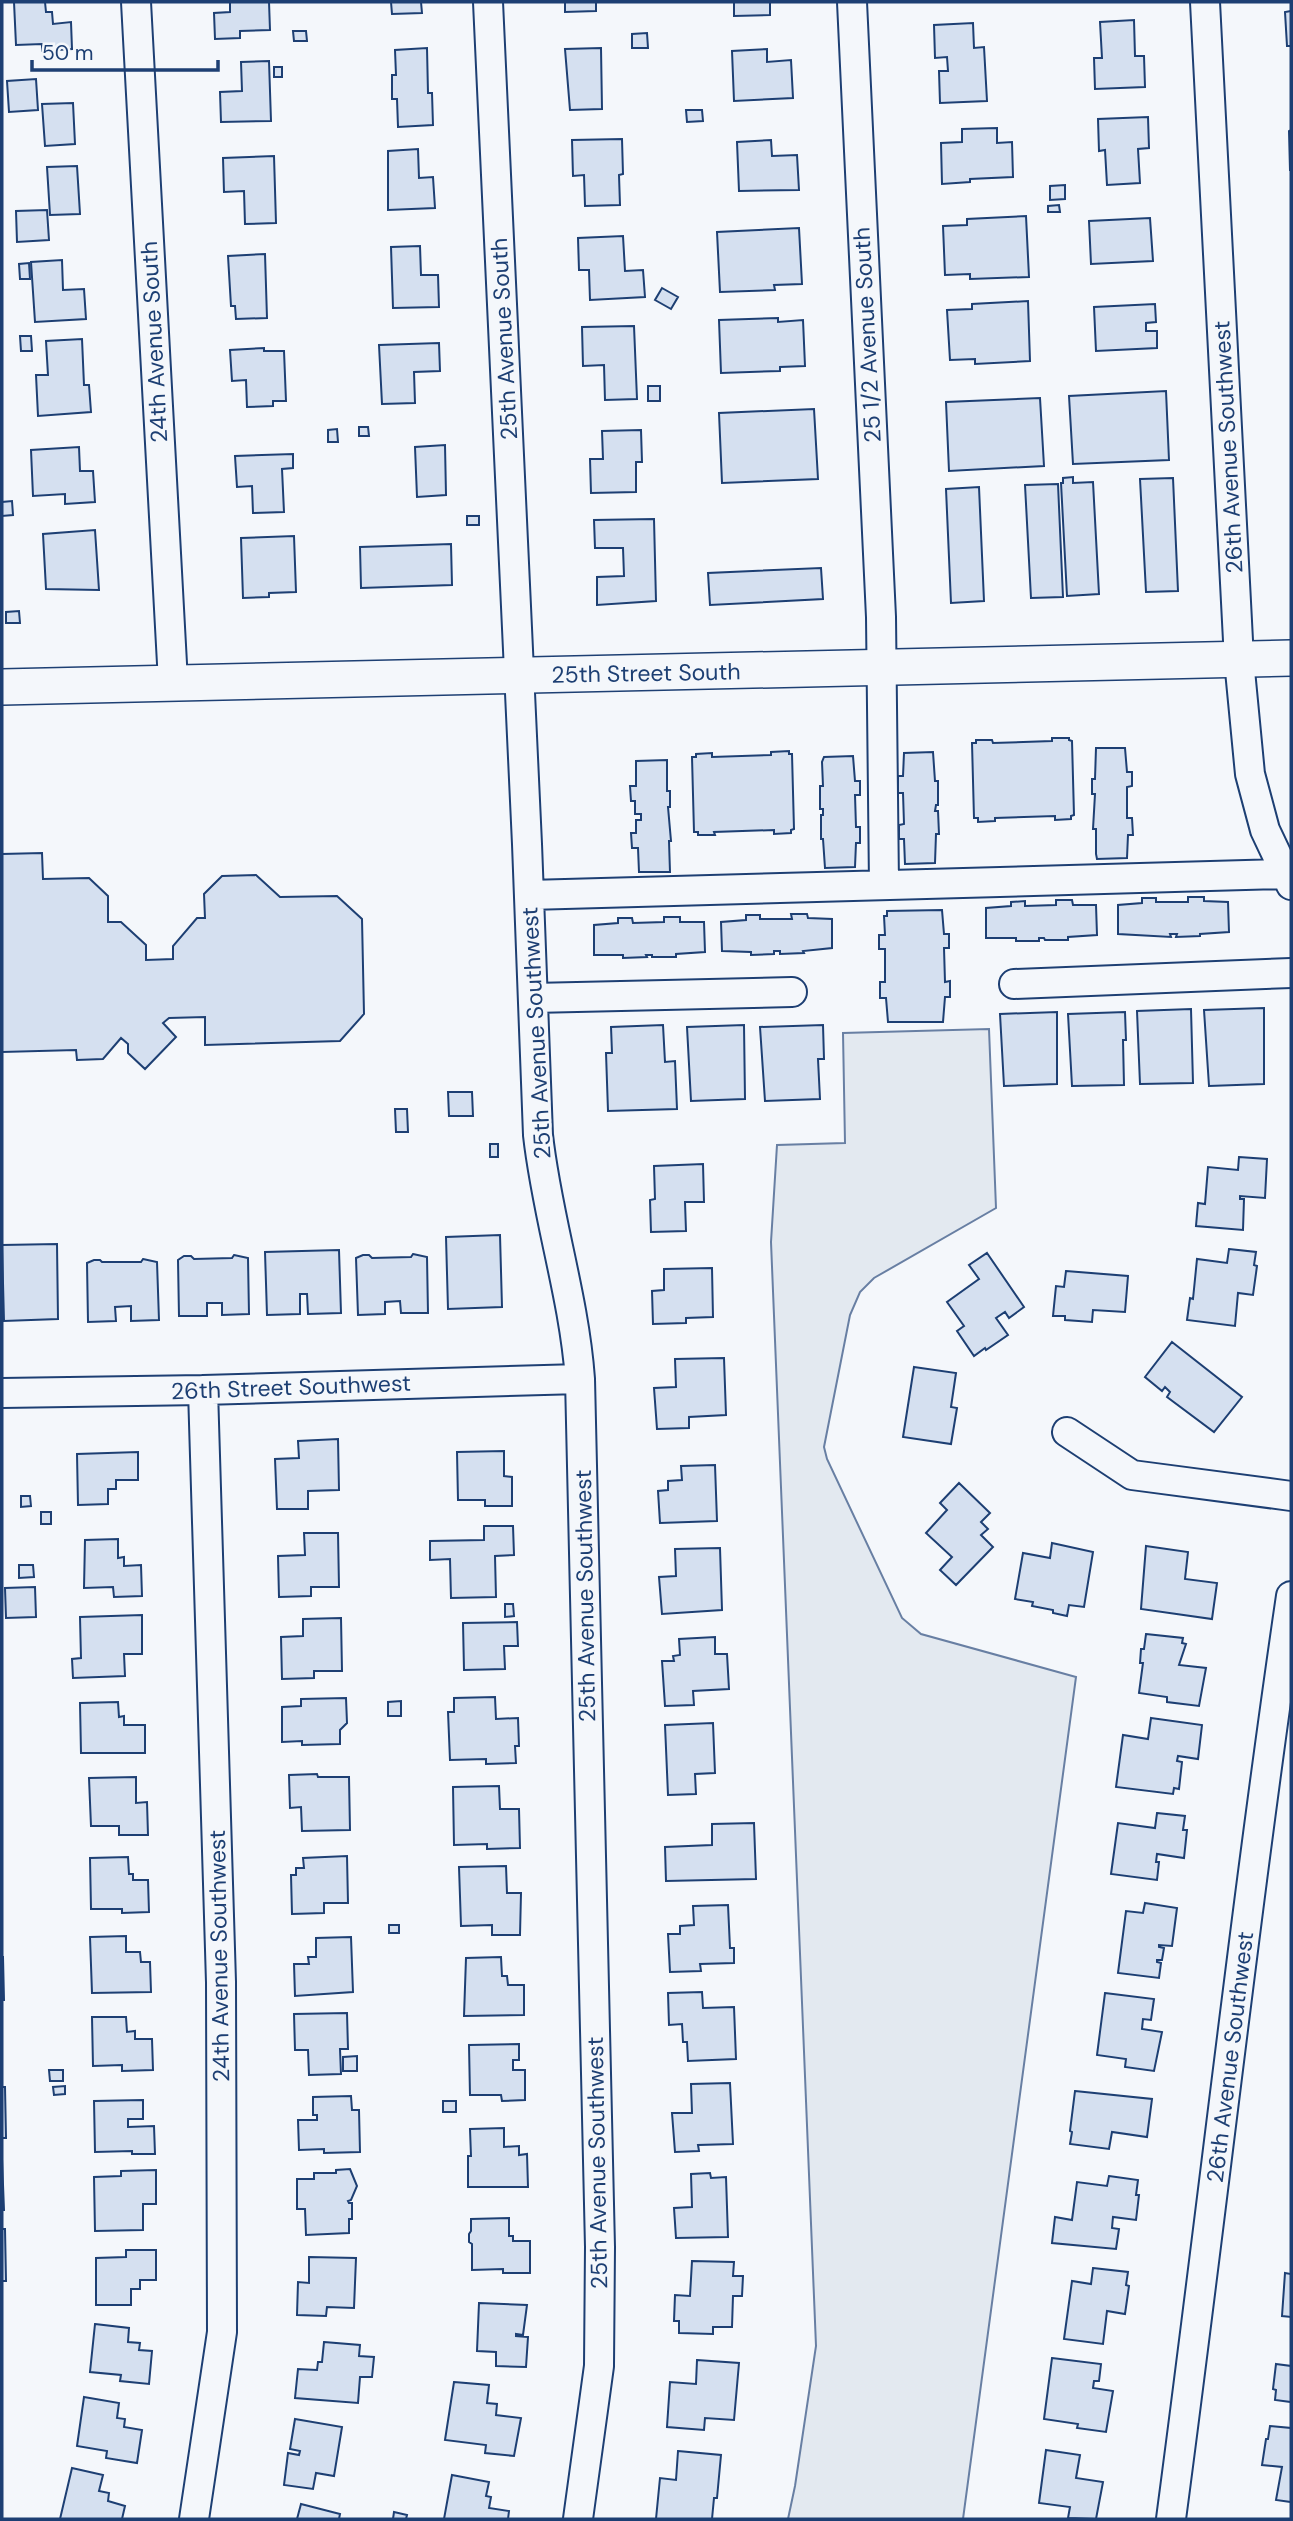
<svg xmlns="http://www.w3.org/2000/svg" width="1293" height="2521" font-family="'DM Sans',sans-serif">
<rect width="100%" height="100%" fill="#f4f7fb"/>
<path fill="#e3e9f0" stroke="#687fa3" stroke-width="2" d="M989,1029L996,1208L874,1278L860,1292L850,1315L824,1447L827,1459L902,1618L921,1634L1076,1677L963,2519H788L795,2486L816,2346L771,1242L777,1145L845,1143L843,1033Z"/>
<path fill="#d5e0f0" stroke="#1d3f73" stroke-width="2" d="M14,2H45L46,12H52L53,24L71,22L72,49L42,51V44L16,45Z
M230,2H269L270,30L240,31V38L215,39L214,13L230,12Z
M391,2H421L422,13L392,14Z
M565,2H606H596V11L565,12Z
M734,2H770V15L734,16Z
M1291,11V46H1287L1285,12Z
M1134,20L1135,56H1144L1145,87L1095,89L1094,58H1102L1100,22Z
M973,23L974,48L984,47L987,101L940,103L939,71H948L947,57L935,58L934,25Z
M293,31H306L307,41H294Z
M647,33L648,48H632V34Z
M427,48L428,93H432L433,125L398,127L397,99H392V75H396L395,50Z
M601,48L602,109L570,110L565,49Z
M767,49V62L791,60L793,98L734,101L732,51Z
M269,61L271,121L221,122L220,92L242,91L241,62Z
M274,67H282V77H274Z
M36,79L38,110L9,112L7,81Z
M73,103L75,144L45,146L42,104Z
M686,110H702L703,121L687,122Z
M1148,117L1149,148L1138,149L1140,183L1107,185L1105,150L1099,151L1098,119Z
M997,128V143L1012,142L1013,177L970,179V182L942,184L941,143L962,142V129Z
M1291,130V170H1290L1289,131Z
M622,139L623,174L619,175L620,205L585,206L584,175L573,176L572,140Z
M771,140L772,156L797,155L799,190L739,191L737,142Z
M418,149L419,178L433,177L435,208L388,210V151Z
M274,156L276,223L245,224L244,191L224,192L223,158Z
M77,166L80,214L50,215L47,167Z
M1065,185V199L1050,200V186Z
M1059,205L1060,212H1048V206Z
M47,210L49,240L17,242L16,211Z
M1026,216L1029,277L970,279V274L945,275L943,226L967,225V219Z
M1150,218L1153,261L1091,264L1089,221Z
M799,228L802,284L774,285L775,290L720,292L717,232Z
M623,236L625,271L643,270L645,297L590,300L589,270H579L578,238Z
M420,246L421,275H438L439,307L393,308L391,247Z
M265,254L267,318L236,319L235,306H231L228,256Z
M62,260L63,290L84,289L86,319L35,322L31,262Z
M29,263L30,279H20L19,264Z
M662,288L678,297L671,309L655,300Z
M1028,301L1030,361L975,364V359L950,360L947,310L972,309V304Z
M1155,304L1156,322L1146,323V331H1157V348L1096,351L1094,307Z
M778,318V322L803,320L805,366L780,367V371L721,373L719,320Z
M634,326L637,399L605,400L604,365L583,366L582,327Z
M20,336H31L32,351H21Z
M82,339L84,385H89L91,412L38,416L36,375H48L46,341Z
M439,343L440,371L414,372L415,403L382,404L379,345Z
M264,348V351H284L286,401H273V406L247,407L246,380L232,381L230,350Z
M648,386H660V401H648Z
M1166,391L1169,460L1073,464L1069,396Z
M1040,398L1044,466L949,471L946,402Z
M814,409L818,479L722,483L719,413Z
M359,427H368L369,436H359Z
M337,429L338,442H328V430Z
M641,430L642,462H636V492L591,493L590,459H603L602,431Z
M445,445L446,495L417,497L415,447Z
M79,447L80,471H93L95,502L65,504V494L33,496L31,450Z
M293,454V468L282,469L284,512L253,513L252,486L237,487L235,456Z
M1073,477V483L1093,482L1099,594L1067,596L1061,483H1063V478Z
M1173,478L1178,591L1146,592L1140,479Z
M1058,484L1063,597L1031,598L1025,485Z
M979,487L984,601L951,603L946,489Z
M12,501L13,515L2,516V502Z
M467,516H479V525H467Z
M654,519L656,601L597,605V577L624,576L623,548H595L594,520Z
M95,530L99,590L46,589L43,534Z
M294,536L296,592L269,593V597L243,598L241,538Z
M451,544L452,585L361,588L360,547Z
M821,568L823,599L710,605L708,573Z
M19,611L20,623H6V612Z
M1052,738H1069V740L1072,741L1074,815L1071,816V819L1055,820V816L995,818V821L978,822V818H974L972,743H976V740H992L993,743L1052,741Z
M1096,748H1125L1127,772H1132V786L1127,787V818H1132L1133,835H1128L1127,858L1097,859L1096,854V829H1093L1095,794H1092V779H1095Z
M789,751V754H792L794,829L791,830V833L774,834V830L714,832L715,835H698V832H694L692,757H696V754L712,753V757L771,755V752Z
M933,752L935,781H938V805H936L935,811H938L939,834H936L935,863L905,864L904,839H899V825L904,824L903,793H898V776H903L904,753Z
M853,756L855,781H860V795H855L856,827H860V843H856L855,867L825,868L823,839H821V815H823V809H820V786H823L822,762L824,757Z
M667,760V791H670V807H668L671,841H669L670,872H639L638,848H632L631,833H636V820H641V814H635V801H631L630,786H636V761Z
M42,853L43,879L89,878L108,896V922H121L146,945V960L173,959V946L197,918H205L204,894L222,876L256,875L280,897L337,896L362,919L364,1014L340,1041L205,1045V1017L169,1018L163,1023L176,1037L145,1069L128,1053V1044L121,1038L103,1059L77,1060L76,1050L2,1052V854Z
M1188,897H1204V901L1228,902L1229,932L1200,934V936L1176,937L1177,934H1170L1171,937L1118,934V905L1142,903V898H1156V902H1188Z
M1056,900H1072L1073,905H1096L1097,935L1068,937V940H1045L1044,938H1039V941H1016V938H986V908L1011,906V902L1025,901V906L1056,905Z
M942,910L944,934H949V948H944L945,982L950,981V997H945L943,1022H888L886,998H880V982H885V949H879V935H885L884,916H887V911Z
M791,914H807L808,918L832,919V948L803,951L804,953L780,954V951H774V954L751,955V952L722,951L721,922L746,920V915H760V919H792Z
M664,917H680V922H704L705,952L676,954V957H652V955H646L647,957L623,958V955H594V925L618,923V918H632L633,923L664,922Z
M1264,1008V1084L1209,1086L1204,1010Z
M1191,1009L1193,1083L1140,1084L1137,1011Z
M1057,1012V1084L1004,1086L1000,1014Z
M1125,1012L1126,1040H1123L1124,1085L1072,1086L1068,1014Z
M663,1025L665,1062L675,1061L677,1109L608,1111L606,1053H612L611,1027Z
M744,1025L745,1099L691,1101L687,1027Z
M823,1025L824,1059H818L820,1099L765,1101L760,1027Z
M448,1092H472L473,1116H449Z
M395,1109H407L408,1132H396Z
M490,1144H498V1157H490Z
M1239,1157L1267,1159L1265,1198L1240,1196V1199H1244L1243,1230L1196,1226L1198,1203L1205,1204L1208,1167L1238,1170Z
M703,1164L704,1202H685L686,1231L651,1232L650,1200L655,1199L654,1166Z
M500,1235L502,1307L448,1309L446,1237Z
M57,1244L58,1319L4,1321L2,1245Z
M1229,1249L1256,1252L1254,1265L1257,1266L1253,1295L1238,1293L1235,1326L1187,1320L1190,1298L1193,1299L1197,1259L1227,1263Z
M339,1250L341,1313L308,1314L307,1294H300V1314L267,1315L265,1252Z
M987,1253L1024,1307L1009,1318L1005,1312L996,1318L1008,1335L986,1350L985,1348L974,1356L957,1331L964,1326L947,1302L979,1279L969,1265Z
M413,1254L427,1257L428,1313H401L400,1301L385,1302V1314L358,1315L356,1258L363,1255H369L372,1258L411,1257Z
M234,1255L248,1258L249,1314L222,1315V1303H207V1316H179L178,1260L184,1256H191L194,1259L232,1258Z
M143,1259L157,1262L159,1320L131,1321V1306L115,1307L116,1321L88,1322L87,1263L94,1260H100L102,1262H141Z
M712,1268L713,1317L686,1318V1323L653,1324L652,1291L664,1290V1269Z
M1066,1271L1128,1276L1125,1312L1093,1310L1092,1322L1065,1320V1316H1053L1056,1286L1064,1287Z
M1172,1342L1242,1397L1214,1432L1167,1397L1170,1392L1165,1387L1162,1391L1145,1377Z
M724,1358L726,1415L689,1417V1428L657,1429L654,1388L676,1387L675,1359Z
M914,1367L956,1373L951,1407L957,1408L951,1444L903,1437Z
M338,1439L339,1490L308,1491V1509H277L275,1459L299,1458L298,1441Z
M504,1451V1476L512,1477V1506H485V1500H458L457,1452Z
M138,1452V1480H116V1489H108V1504L78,1505L77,1454Z
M715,1465L717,1521L660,1523L658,1491L668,1490V1481L682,1480L681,1466Z
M959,1483L990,1513L981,1522L988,1529L981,1535L993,1547L956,1585L940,1570L952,1557L926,1533L947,1510L940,1503Z
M21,1496H30L31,1506L21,1507Z
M41,1512H51V1524H41Z
M484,1526H513L514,1555L495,1556L496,1597L451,1598L450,1559L430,1560V1541L484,1540Z
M304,1533H338L339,1587H311V1596L279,1597L278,1556L305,1555Z
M118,1539V1558L124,1557V1566L141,1565L142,1596L114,1597L113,1587L84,1588L85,1540Z
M1052,1543L1093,1552L1084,1607L1069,1605L1067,1616L1053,1613V1610L1032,1606L1033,1602L1015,1599L1023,1553L1050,1558Z
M1146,1546L1188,1552L1185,1579L1217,1583L1212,1619L1141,1609Z
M720,1548L722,1610L662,1614L659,1577L676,1576L675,1549Z
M19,1565H33L34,1577L19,1578Z
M35,1587L36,1617L6,1618L5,1588Z
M505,1604H513L514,1616L505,1617Z
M142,1615V1654H124L125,1676L73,1678L72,1659L81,1658L80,1617Z
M341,1618L342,1671H314V1678L282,1679L281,1637L303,1636V1619Z
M517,1622L518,1646H504L505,1669L464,1670L463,1623Z
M1146,1634L1183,1638L1182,1643L1186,1644L1179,1665L1206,1668L1199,1706L1167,1702V1697L1139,1693L1143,1663H1140L1141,1649H1144Z
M715,1637V1654H727L729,1689L693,1691L694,1705L665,1706L662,1661H674L673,1656L680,1655L679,1639Z
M495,1697L496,1719L518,1718L519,1746H515L516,1763L486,1764V1759L450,1760L448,1712H454V1698Z
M346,1698L347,1723L340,1730V1744L302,1745V1741L282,1742V1707L301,1706V1699Z
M401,1701V1716H388V1702Z
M118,1702L119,1717L124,1716V1725H145V1753H81L80,1703Z
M1151,1718L1202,1725L1198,1759L1178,1756L1177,1761L1182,1762L1179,1789L1174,1788L1173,1794L1116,1787L1123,1735L1148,1739Z
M713,1723L715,1773L695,1774L696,1794L668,1795L665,1725Z
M317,1774L318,1777H349L350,1830L302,1831L301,1807L290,1808L289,1775Z
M136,1777V1803L147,1802L148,1835H119V1826H91L89,1778Z
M499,1786L500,1809H519L520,1848L487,1849V1844L454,1845L453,1787Z
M1157,1813L1185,1816L1183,1830H1187L1184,1858L1157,1854L1156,1862H1159L1157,1880L1111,1874L1118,1823L1155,1828Z
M754,1823L756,1879L666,1881L665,1847L712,1845V1824Z
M347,1856L348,1903H324V1913L292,1914L291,1875H296V1868H304L303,1858Z
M128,1857L129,1874H133V1880H148L149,1912L122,1913V1909H91L90,1858Z
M506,1866L507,1893H521L520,1935H492V1925L461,1926L459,1867Z
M1145,1903L1177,1908L1172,1946L1159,1945V1947L1164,1948L1162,1960H1157V1962L1161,1963L1159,1978L1118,1973L1126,1911L1143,1913Z
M728,1905L730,1948H734V1963L700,1964L701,1971L670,1972L668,1934H680V1926L694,1925L693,1906Z
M389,1925H399V1933H389Z
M126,1936V1952H140L141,1962H150L151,1992L92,1993L90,1937Z
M351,1937L353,1992L295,1996L294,1964H309L308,1957H316V1938Z
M3,1957L4,2000H2V1957Z
M501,1957L502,1976H507L508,1985H524V2015L464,2016L466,1958Z
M702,1992L703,2008L734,2007L736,2059L688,2061L687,2042H683L682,2024L669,2025L668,1993Z
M1105,1993L1154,1999L1151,2020L1143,2019L1142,2029L1162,2032L1154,2071L1125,2067L1126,2059L1097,2055Z
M347,2013L348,2049H340L341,2074L309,2075L308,2050H295L294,2014Z
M92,2017H126L127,2032L135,2031V2039H152L153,2070L122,2071V2065L93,2066Z
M519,2044V2060H513V2070H525V2100L502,2101L501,2095H470L469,2045Z
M357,2056V2071H343V2057Z
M49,2070H63V2081H50Z
M730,2083L733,2144L698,2145L699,2151L675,2152L672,2113H692L691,2084Z
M65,2086V2094L54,2095L53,2087Z
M2,2087H5L6,2138H2Z
M1075,2091L1152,2099L1147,2137L1112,2132L1109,2149L1070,2144L1072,2132L1070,2131Z
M351,2096L352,2110H359L360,2152L324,2153V2149L299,2150L298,2120H317V2115H313V2097Z
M143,2100V2119H128V2127L154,2126L155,2154H132V2151L95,2152L94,2101Z
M443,2101H456V2112H443Z
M504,2128V2147L519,2146V2155L527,2154L528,2187H468V2156H471L470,2129Z
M2,2159L4,2210H2Z
M350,2169L357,2186L351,2200L348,2201L349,2203H352V2219H349V2233L306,2235L305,2209H297V2179H314V2173H336V2170Z
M156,2170V2204H143V2230L95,2231L94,2177L121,2176V2171Z
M710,2173L711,2178L726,2177L728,2237L676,2238L674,2208L692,2207L691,2174Z
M1109,2176L1138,2180L1136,2195H1139L1136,2220L1113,2217L1112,2228L1119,2229L1116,2249L1052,2243L1055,2217L1072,2220L1077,2182L1107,2186Z
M509,2218V2236H513V2241H530V2273H503V2269L472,2270V2244L469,2242V2234L471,2231V2219Z
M2,2229H5L6,2281H2Z
M126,2250H156V2280H140V2289H131V2305H96V2258L126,2257Z
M309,2257L356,2258L354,2308L327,2307L326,2316L297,2315L298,2282L309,2283Z
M692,2261L734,2262L733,2276H743L742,2296H733L732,2327H713V2334L679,2333V2321H674L675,2295L690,2296Z
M1093,2268L1128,2272L1126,2285L1129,2286L1125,2314L1107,2311L1103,2344L1064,2339L1072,2281L1091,2284Z
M1285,2273L1291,2274V2317L1282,2316Z
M479,2303L527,2305L523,2335L516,2334V2336L528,2337L526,2367L496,2366V2352L477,2351Z
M95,2324L129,2328L128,2342L140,2343L139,2350L152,2351L149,2384L120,2381L121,2375L90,2372Z
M324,2342L360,2345L359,2356L374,2357L372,2377H360L358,2403L295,2398L298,2369L317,2370L318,2362H322Z
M1052,2358L1101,2364L1099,2381H1094L1093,2388L1113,2391L1106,2432L1077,2428L1078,2424L1044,2419Z
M697,2360L739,2363L734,2420L705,2418L704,2430L667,2427L670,2382L696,2384Z
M1276,2364L1291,2366V2402L1275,2400L1276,2390L1273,2389Z
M454,2382L489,2385L487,2403L497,2404L496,2415L521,2418L514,2456L485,2453L486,2445L445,2440Z
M84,2397L119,2403L117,2418L125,2419L124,2427L142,2430L137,2463L106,2458L107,2451L77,2446Z
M295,2419L342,2427L334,2476L316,2473L313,2489L284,2485L288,2453L299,2455L300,2451L290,2449Z
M1270,2426L1291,2428V2502L1276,2500L1282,2467L1262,2465L1266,2439H1268Z
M1046,2450L1080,2455L1076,2478L1103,2482L1096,2519L1068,2518L1070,2507L1039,2503Z
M678,2451L721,2455L717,2498H714L712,2519H656L660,2478L676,2480Z
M72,2468L103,2475L99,2491L109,2493L108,2501L125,2506L122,2519H60Z
M452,2475L489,2482L486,2496L491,2497L489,2508L509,2511L508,2519H444Z
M301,2504L340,2514L339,2519H297Z
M394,2512L407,2515L406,2519H393Z"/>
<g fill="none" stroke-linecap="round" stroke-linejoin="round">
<defs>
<path id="minor" d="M136,2L173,682
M488,2L527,844L538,1135C547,1217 574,1296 580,1379L600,2247L599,2366L578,2519
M852,2L881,617L884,885
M1205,2L1239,660L1250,774L1265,830L1291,885
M529,895L1285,874
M1014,984L1291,973
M533,998L792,992
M2,1393L203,1390L580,1379
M1067,1432L1132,1475L1291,1496
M194,2519L222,2332L221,1982L203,1390
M1171,2519C1212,2211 1246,1903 1291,1596"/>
<path id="major" d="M2,687L1291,658"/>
</defs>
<use href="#minor" stroke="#1d3f73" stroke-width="32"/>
<use href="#major" stroke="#1d3f73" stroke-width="38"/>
<use href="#minor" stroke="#f4f7fb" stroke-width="28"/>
<use href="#major" stroke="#f4f7fb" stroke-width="35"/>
</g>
<g text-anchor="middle" stroke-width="5" stroke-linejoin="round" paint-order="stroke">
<g font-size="23" fill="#1d3f73" stroke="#f4f7fb">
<text transform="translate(867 335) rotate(-93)" y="8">25 1/2 Avenue South</text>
<text transform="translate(504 339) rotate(-93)" y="8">25th Avenue South</text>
<text transform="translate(154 342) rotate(-93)" y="8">24th Avenue South</text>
<text transform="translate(1228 447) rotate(-93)" y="8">26th Avenue Southwest</text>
<text transform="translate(646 673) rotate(-1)" y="8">25th Street South</text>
<text transform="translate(536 1033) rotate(-93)" y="8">25th Avenue Southwest</text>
<text transform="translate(291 1387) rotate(-2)" y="8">26th Street Southwest</text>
<text transform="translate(585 1596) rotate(-91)" y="8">25th Avenue Southwest</text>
<text transform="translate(219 1956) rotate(-91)" y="8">24th Avenue Southwest</text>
<text transform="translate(1230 2057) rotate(-83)" y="8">26th Avenue Southwest</text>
<text transform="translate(597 2163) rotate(-91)" y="8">25th Avenue Southwest</text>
</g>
</g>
<rect width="1293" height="2521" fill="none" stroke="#1d3f73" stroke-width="7"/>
<path d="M32 60v10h186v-10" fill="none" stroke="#1d3f73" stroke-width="3.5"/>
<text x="42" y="60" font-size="21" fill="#1d3f73" stroke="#f4f7fb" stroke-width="5" paint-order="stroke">50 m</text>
</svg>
